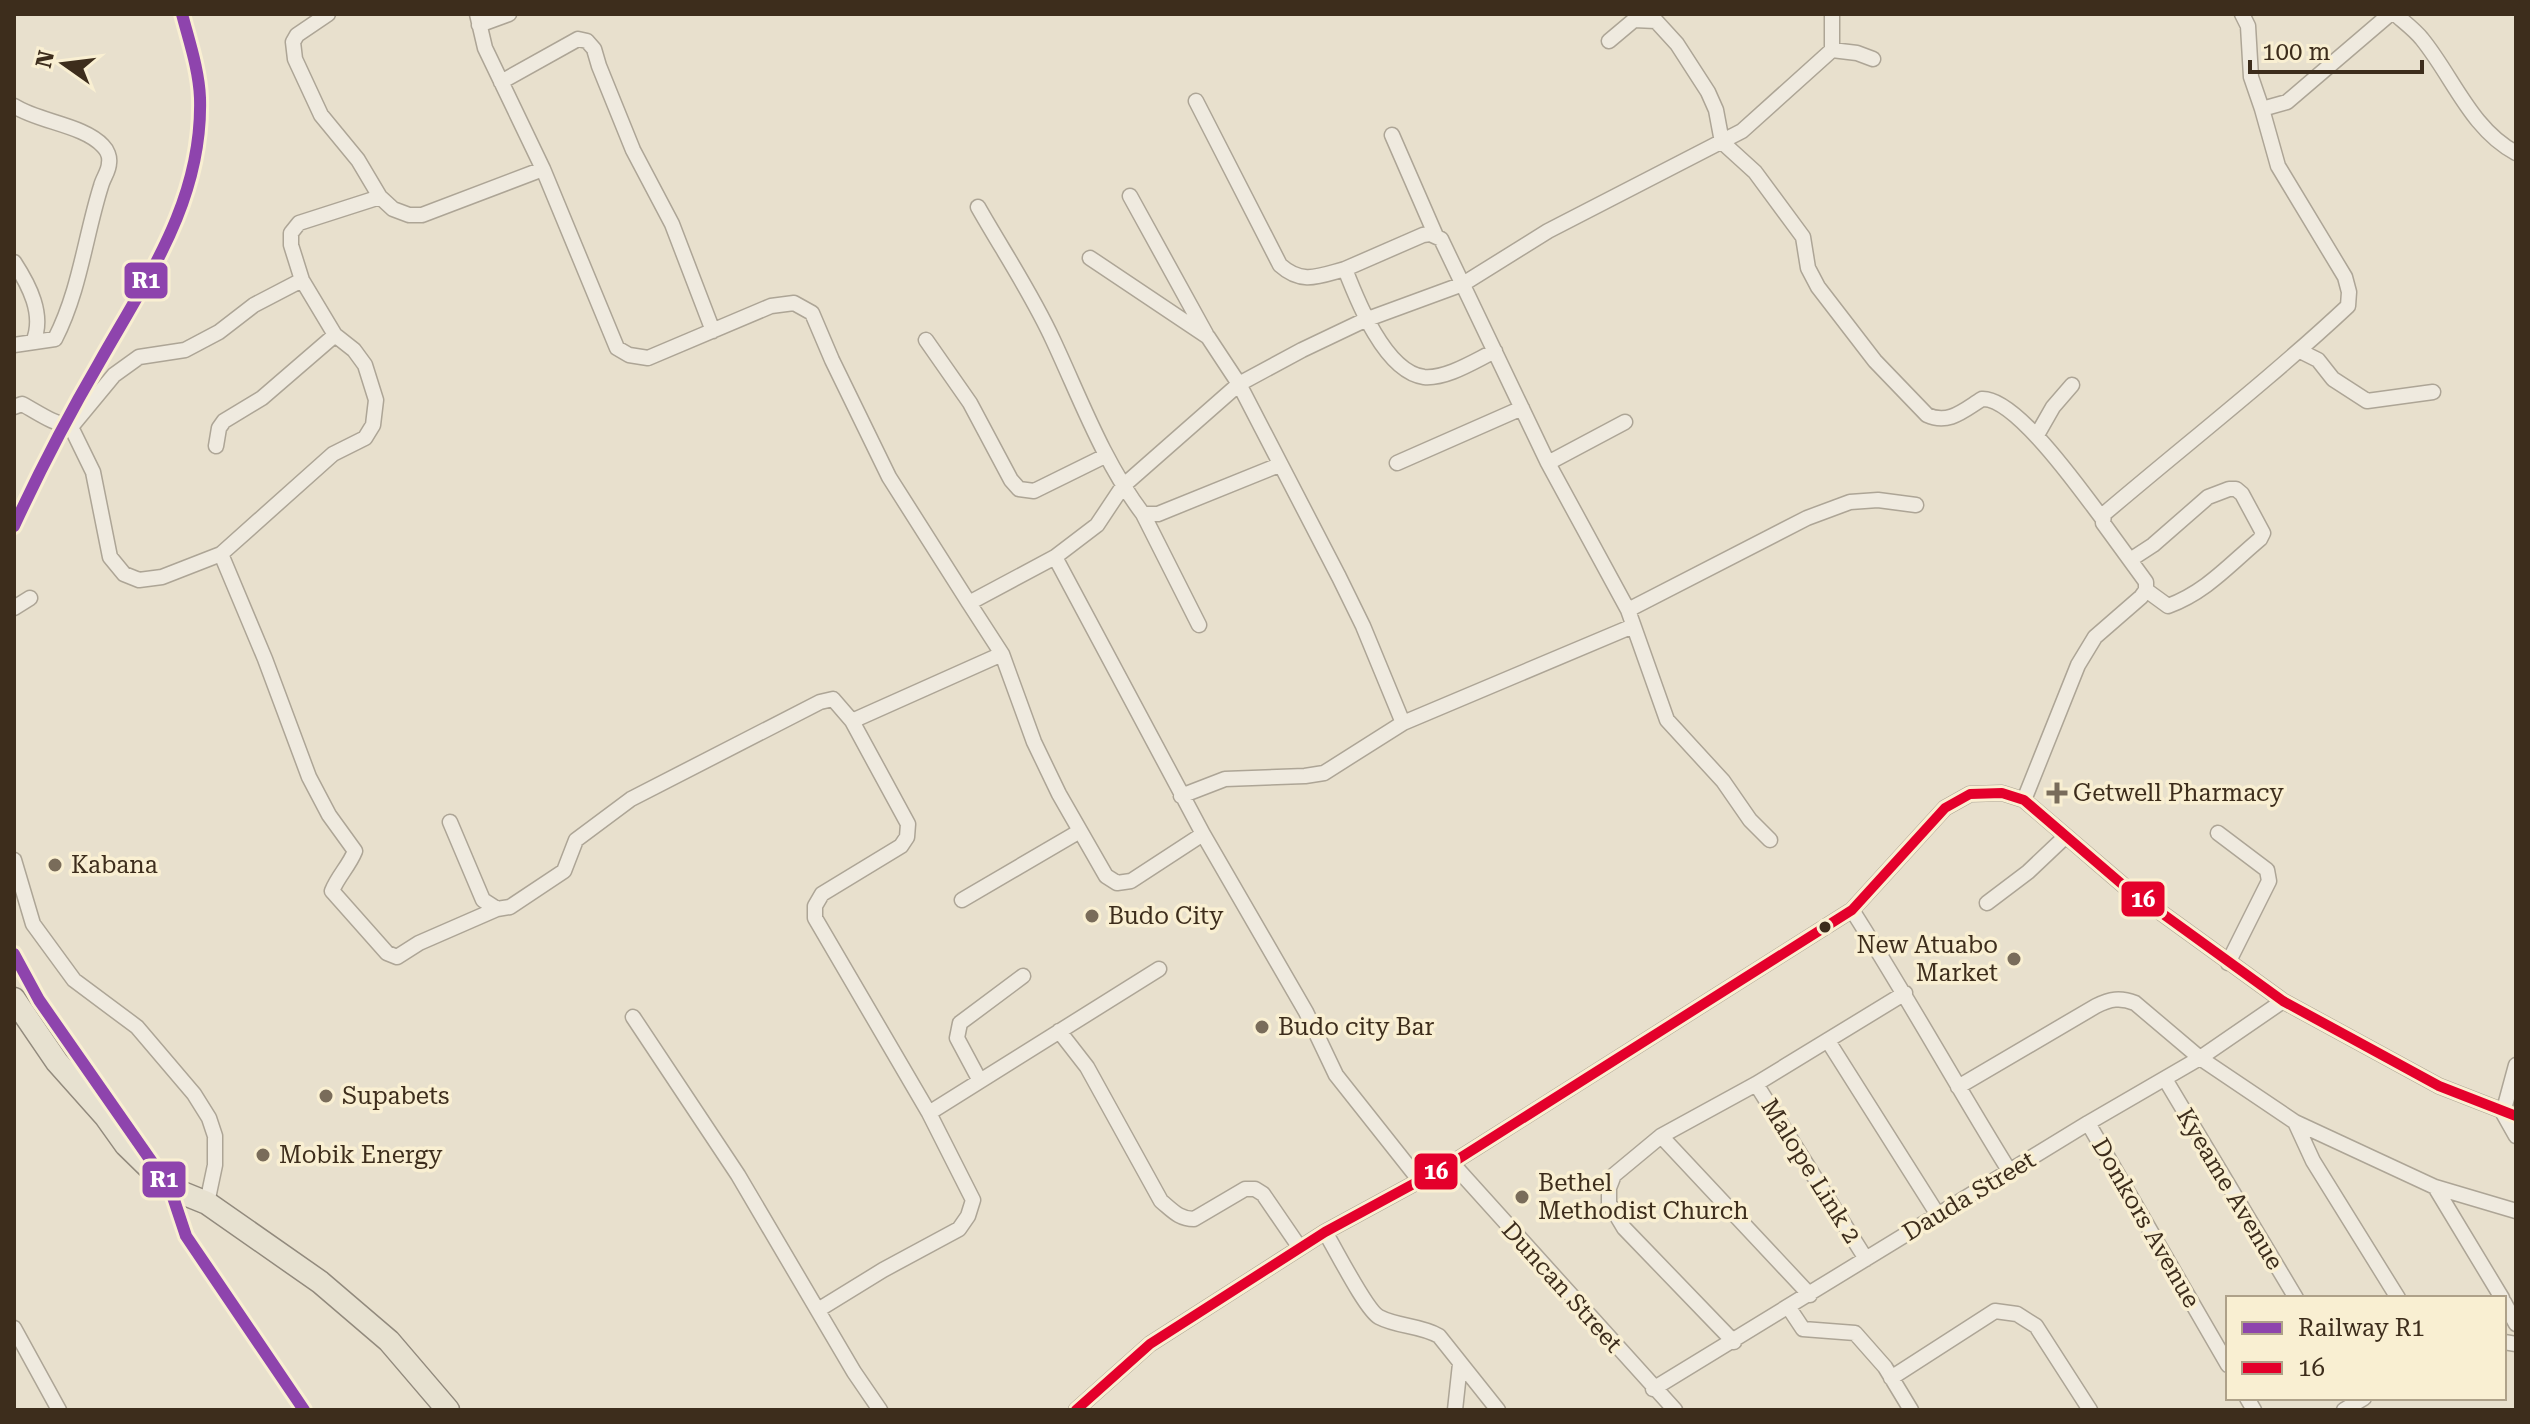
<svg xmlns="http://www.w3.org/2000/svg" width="2530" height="1424" font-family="'Roboto Serif',serif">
<rect width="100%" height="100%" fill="#e8e0cd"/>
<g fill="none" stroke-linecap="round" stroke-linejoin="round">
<defs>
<path id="street" d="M328,14L297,35L293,42L295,59L321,115L358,160L380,197L393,209L409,215H422L543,169
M477,14L485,48L543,169L617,348L629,355L648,358L771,306L794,303L812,313L832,360L889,477L969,603
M2395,14C2404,22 2415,30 2422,39C2453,77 2471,129 2516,153
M479,25L509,14
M1609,41L1634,20L1656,21L1677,44L1708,92L1716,110L1722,142L1755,172L1803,237L1808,268L1818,287L1875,361L1927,415C1949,425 1964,410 1982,399C2016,397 2082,492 2102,518
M1832,50V14
M501,82L578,39L587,41L594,49L599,66L633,150L672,224L713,331
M1196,101L1280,265C1302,285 1319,276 1345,269C1357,300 1385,372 1424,377C1447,379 1476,360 1495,351
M14,106C39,122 84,125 103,146C107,150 110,157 109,163C109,171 103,178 101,186C85,237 80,290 55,339L14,345
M2262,109L2287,102L2390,14
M1392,135L1436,236
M1130,196L1206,334
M978,207C1003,251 1032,294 1053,340C1081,400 1103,461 1143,514H1158L1279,465
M1090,258L1208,337L1239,384L1339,577L1363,626L1403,723
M14,262C29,285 45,315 33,342
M1345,269L1423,235L1430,234L1441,239L1548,463L1625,422
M926,340L970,403L1011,480L1019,489L1034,491L1105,456
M2300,351L2318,360L2333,379L2367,401L2433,392
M14,407L22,404C39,413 52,423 71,427L114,375L139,357L185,350L219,332L254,305L302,280
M71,427L93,472L110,557L124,574L139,580L162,577L221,554L333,454L365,438L373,425L376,400L365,365L354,350L335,335L302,280L291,245V233L299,223L380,197
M2037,435L2053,407L2072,385
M216,446L219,428L224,421L262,398L335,335
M1397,463L1522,408
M1548,463L1628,610L1667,720L1723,781L1750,820L1770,840
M1143,514L1199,625
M221,554L265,659L309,777L329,815L355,851C349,866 338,876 332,891L387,953L397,957L419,943L497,909
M1055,557L1097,525L1123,486L1239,384L1302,350L1365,320L1463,284L1548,231L1742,131L1832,50L1857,53L1873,59
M2130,560L2153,545L2208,497L2229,489H2236L2242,494L2263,533L2260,539C2229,565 2206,592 2168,606L2146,590
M14,608L30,598
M1628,610L1807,518L1850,502L1878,500L1916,505
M1002,654L1034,742L1059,794L1106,876L1117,883L1131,881L1203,834L1306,1012L1336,1075L1420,1181
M852,721L1002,654L969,603L1055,557L1203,834
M1181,796L1225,779L1305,776L1324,773L1403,723L1633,626
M2024,800L2078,665L2095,637L2141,597L2146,590V582L2103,523L2104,514C2185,445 2270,379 2348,306L2349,292L2345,277L2278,166L2262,109L2251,77L2248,26L2242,14
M450,822L483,900L497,909L510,907L564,871L576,840L631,799L820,702L833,699L852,721L908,824L907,837L901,846L822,894L815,906V918L929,1113L973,1200L968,1216L959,1229L883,1270L818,1310
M2218,833L2267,870L2269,881L2228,963
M14,860L33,924L74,980L137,1027L194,1094L209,1118L215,1136V1165L207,1203
M962,900L1080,831
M1987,903L2028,872L2066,836
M1852,910C1907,996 1956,1085 2010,1172
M633,1017L738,1175L854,1372L880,1410
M1059,1031L1087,1067L1161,1201C1172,1210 1179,1219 1194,1219L1245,1189H1255L1263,1194L1300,1248
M1828,1041L1938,1215
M2516,1065L2503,1113L2516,1136
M2165,1079L2296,1298
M980,1081L957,1038L960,1023L1023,976
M1756,1084L1866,1259
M1958,1087L2096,1006C2110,999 2120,997 2135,1003L2200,1058L2295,1122L2435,1187L2516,1211
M929,1113L1159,969
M2295,1122L2313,1161L2398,1298
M2088,1123L2228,1365
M1661,1136L1810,1295
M1452,1163L1675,1410
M2435,1187L2502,1298
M1325,1232C1335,1248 1366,1310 1379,1317C1398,1327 1420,1325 1439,1336L1498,1410
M2504,1302L2516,1324
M1789,1308L1803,1329L1855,1333L1885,1367L1911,1410
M14,1328L59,1410
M1734,1342L1624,1228L1609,1203V1188L1614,1175L1661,1136L1756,1084L1905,993
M2504,1342L2516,1344
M1891,1378L1995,1311L2017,1314L2036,1326L2090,1410
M1653,1389L2088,1123L2200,1058L2283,1001
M2247,1398L2254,1410
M1076,1410L1150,1344L1325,1232L1452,1163L1852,910L1945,808L1970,794L2002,793L2024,800L2123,885L2283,1001L2439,1086L2516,1116
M1455,1410L1460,1364
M2344,1410L2364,1398"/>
<path id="primary" d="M14,999L57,1062L106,1117L126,1145L170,1188L207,1203L320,1282L389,1341L448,1410"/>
</defs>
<use href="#street" stroke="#ada596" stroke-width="17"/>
<use href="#primary" stroke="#928a7d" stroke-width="25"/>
<use href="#street" stroke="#efeadf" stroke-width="14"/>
<use href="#primary" stroke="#e7e1d0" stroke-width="22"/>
<defs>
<path id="bus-1" d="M1076,1410L1150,1344L1325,1232L1452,1163L1852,910L1945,808L1970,794L2002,793L2024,800L2123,885L2283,1001L2439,1086L2516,1116"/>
</defs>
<use href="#bus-1" stroke="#f9efd2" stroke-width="16"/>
<use href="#bus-1" stroke="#e4002b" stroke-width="10"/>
<defs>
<path id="rail-1" d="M14,526C40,470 68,416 99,363C147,278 203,200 200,98C199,70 189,41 182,14
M14,954L39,1000L170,1188L186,1236L304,1410"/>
</defs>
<use href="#rail-1" stroke="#f9efd2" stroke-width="18"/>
<use href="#rail-1" stroke="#8e44ad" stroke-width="12"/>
</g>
<g fill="#796c5a" stroke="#f9efd2" stroke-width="3">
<path d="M2053 781h8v8h8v8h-8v8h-8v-8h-8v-8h8z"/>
<circle cx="55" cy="865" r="8"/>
<circle cx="1092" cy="916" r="8"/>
<circle cx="2014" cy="959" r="8"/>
<circle cx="1262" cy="1027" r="8"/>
<circle cx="326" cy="1096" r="8"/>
<circle cx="263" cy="1155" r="8"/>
<circle cx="1522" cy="1197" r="8"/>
</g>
<circle fill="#3d2d1c" stroke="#f9efd2" stroke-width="3" cx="1825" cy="927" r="7"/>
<g text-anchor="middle" stroke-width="7" stroke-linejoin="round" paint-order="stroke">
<g font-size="24" fill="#3d2d1c" stroke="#f9efd2" text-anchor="start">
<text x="2073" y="801">Getwell Pharmacy</text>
<text x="71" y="873">Kabana</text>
<text x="1108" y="924">Budo City</text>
<text x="1998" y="953" text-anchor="end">New Atuabo<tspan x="1998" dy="28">Market</tspan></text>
<text x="1278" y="1035">Budo city Bar</text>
<text x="342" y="1104">Supabets</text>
<text x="279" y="1163">Mobik Energy</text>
<text x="1538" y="1191">Bethel<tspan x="1538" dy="28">Methodist Church</tspan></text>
</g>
<g font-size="24" fill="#3d2d1c" stroke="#f9efd2">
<text transform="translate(1811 1171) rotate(58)" y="8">Malope Link 2</text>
<text transform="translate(2230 1189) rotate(59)" y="8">Kyeame Avenue</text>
<text transform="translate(1969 1196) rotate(-31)" y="8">Dauda Street</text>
<text transform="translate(2146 1223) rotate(60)" y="8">Donkors Avenue</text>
<text transform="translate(1562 1287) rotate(48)" y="8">Duncan Street</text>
</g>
</g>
<g stroke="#f9efd2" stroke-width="3">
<rect x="123" y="261" width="46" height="39" rx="8" fill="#8e44ad"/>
<rect x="2120" y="880" width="46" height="38" rx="8" fill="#e4002b"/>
<rect x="1413" y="1152" width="46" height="39" rx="8" fill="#e4002b"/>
<rect x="141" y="1160" width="46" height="39" rx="8" fill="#8e44ad"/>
</g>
<g font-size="22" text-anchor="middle" font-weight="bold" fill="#fff">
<text x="146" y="288">R1</text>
<text x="2143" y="907">16</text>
<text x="1436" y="1179">16</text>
<text x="164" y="1187">R1</text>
</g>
<rect width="2530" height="1424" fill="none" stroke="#3d2d1c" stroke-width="32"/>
<rect x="2226" y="1296" width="280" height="104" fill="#f9efd2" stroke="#aea189" stroke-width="2"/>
<rect x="2242" y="1322" width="40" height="12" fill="#8e44ad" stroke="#aea189" stroke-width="2"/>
<text x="2298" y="1336" font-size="24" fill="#3d2d1c">Railway R1</text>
<rect x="2242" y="1362" width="40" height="12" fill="#e4002b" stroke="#aea189" stroke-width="2"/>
<text x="2298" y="1376" font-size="24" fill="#3d2d1c">16</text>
<g transform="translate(64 64) rotate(284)" stroke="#f9efd2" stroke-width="6" paint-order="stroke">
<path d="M0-6L14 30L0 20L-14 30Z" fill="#3d2d1c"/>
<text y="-12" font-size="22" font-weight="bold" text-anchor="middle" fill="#3d2d1c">N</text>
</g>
<path d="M2250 60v12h172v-12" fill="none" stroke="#3d2d1c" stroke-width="4"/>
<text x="2262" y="60" font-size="24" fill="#3d2d1c" stroke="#f9efd2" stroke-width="6" paint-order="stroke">100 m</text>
</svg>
